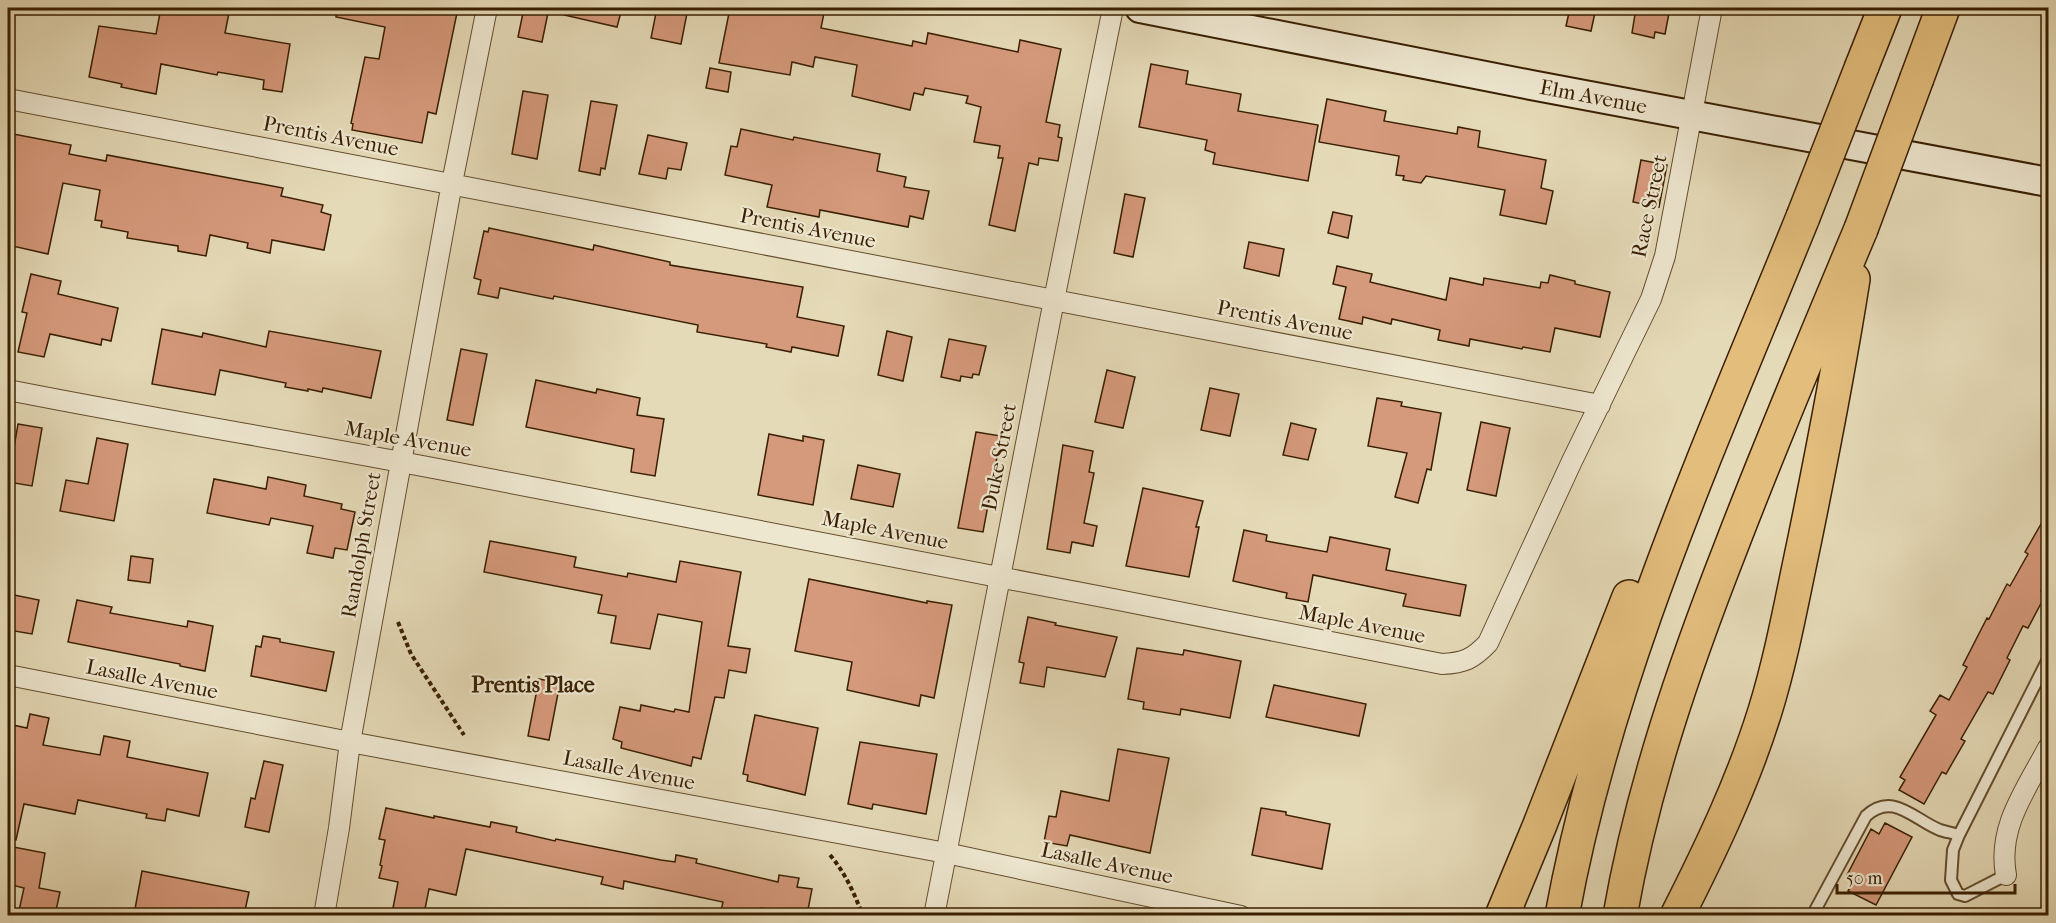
<svg xmlns="http://www.w3.org/2000/svg" width="2056" height="923" font-family="'IM FELL French Canon',serif">
<rect width="100%" height="100%" fill="#e5dab7"/>
<filter id="stains"><feTurbulence type="fractalNoise" baseFrequency=".00333" numOctaves="4"/><feColorMatrix values="0 0 0 0 .2 0 0 0 0 .09 0 0 0 0 .02 0 0 0 .5 -.17"/></filter>
<radialGradient id="worn" r=".72"><stop offset=".6" stop-color="#630" stop-opacity="0"/><stop offset="1" stop-color="#630" stop-opacity=".3"/></radialGradient>
<path fill="#d5997b" stroke="#391f00" stroke-width="1.5" d="M161,8H230L225,33L290,44L282,92L263,89L264,80L218,72L217,75L161,64L156,94L121,87L122,84L89,77L99,26L156,34Z
M337,8H458L436,114L428,112L422,143L352,130L353,124L351,123L365,57L379,59L385,27L336,17Z
M524,8H549L542,42L518,37Z
M565,8H622L617,27L564,15Z
M657,8H688L681,44L651,38Z
M730,8H825L821,28L912,46L913,41L926,44L928,33L1018,52L1020,40L1061,49L1046,122L1060,125L1058,137L1062,138L1058,161L1039,158L1038,165L1029,163L1015,231L989,225L1003,158H998L1000,146L974,142L981,107L966,103L968,96L925,88L923,95L914,93L910,110L852,96L857,65L815,57L813,67L792,62L790,75L719,63Z
M1570,8H1596L1591,31L1566,26Z
M1636,8H1670L1665,34L1655,32L1654,38L1632,33Z
M1151,64L1188,71L1186,84L1241,94L1238,111L1318,125L1308,181L1213,164L1215,153L1205,150L1207,140L1139,127Z
M710,68L731,72L728,92L706,88Z
M523,91L548,95L537,159L512,154Z
M1327,99L1386,111L1384,121L1457,134L1458,127L1480,131L1478,147L1546,160L1541,188L1553,191L1546,224L1500,215L1505,190L1426,176L1421,183L1403,180L1404,176L1396,175L1399,156L1319,142Z
M591,101L617,105L605,169L601,168L600,175L579,171Z
M741,129L793,140L794,137L880,154L877,171L906,177L904,187L929,191L923,219L910,216L908,227L820,210L819,217L767,207L772,185L725,175L731,146L737,147Z
M8,133L71,145L69,154L106,161L107,155L283,188L281,196L323,205L321,212L331,215L324,250L272,240L270,253L247,248L248,243L210,235L206,256L178,251V246L127,238L128,232L101,227L102,221L95,220L100,190L63,183L48,254L8,245Z
M648,135L687,143L681,170L668,168L666,179L639,174Z
M1641,160L1667,165L1659,207L1633,202Z
M1125,194L1145,198L1133,257L1114,253Z
M1333,212L1352,216L1348,238L1328,233Z
M489,228L593,250L594,245L611,249L670,262V265L803,287L797,317L844,326L838,356L792,347L791,352L766,347L767,344L697,332L698,325L554,296L553,299L500,288L498,298L478,294L481,280L474,278L484,231L488,232Z
M1249,242L1284,249L1279,276L1244,268Z
M1337,266L1372,274L1370,282L1446,300L1450,278L1483,285L1484,278L1540,288L1541,282L1548,283L1550,275L1575,281V284L1610,292L1600,337L1555,328L1550,352L1523,347L1522,349L1470,339L1469,346L1438,340L1440,330L1392,319L1391,324L1363,317L1362,324L1339,319L1346,287L1333,284Z
M31,274L61,281L58,294L118,308L111,341L102,339L101,345L50,334L44,357L18,352L27,313L22,312Z
M162,329L202,337L203,333L266,347L269,331L381,351L371,398L323,388L322,392L308,389V391L285,387L286,383L220,370L215,395L152,384Z
M887,331L912,337L903,381L878,375Z
M949,339L986,346L979,375L973,374L972,378L961,376L960,381L941,377Z
M461,349L487,354L473,425L447,420Z
M1107,370L1135,377L1123,428L1095,422Z
M536,380L596,393L597,389L640,398L637,415L664,419L655,476L631,472L634,449L526,427Z
M1210,388L1239,394L1230,436L1201,430Z
M1377,398L1402,402L1401,406L1441,413L1431,470L1427,469L1418,503L1395,497L1407,453L1368,446Z
M1481,422L1510,428L1496,496L1467,490Z
M1291,423L1316,429L1308,460L1283,455Z
M18,424L42,428L32,486L8,482Z
M976,432L1001,436L983,532L958,528Z
M769,434L803,441V436L824,440L813,505L758,495Z
M97,438L128,444L114,521L60,511L66,480L88,484Z
M1063,445L1093,451L1089,472L1094,473L1084,523L1097,526L1093,546L1072,542L1070,553L1047,549Z
M858,465L900,474L893,507L851,499Z
M268,477L306,485L304,496L342,504L341,509L355,512L347,550L335,548L333,558L307,553L313,526L271,518L269,525L207,513L214,479L266,489Z
M1143,488L1203,501L1196,527H1199L1189,577L1126,566Z
M2049,510V578L2041,591L2046,594L2028,628L2023,626L2007,658L2010,660L1993,694L1988,692L1961,739L1965,741L1946,774L1942,772L1924,804L1899,790L1905,780L1900,777L1936,715L1930,711L1940,695L1949,700L1967,667L1963,665L1987,618L1989,619L2007,584L2010,586L2028,554L2025,552Z
M1244,530L1267,535L1266,541L1327,552L1330,537L1390,549L1386,570L1466,585L1460,616L1403,606L1406,594L1313,575L1308,602L1286,598L1287,593L1233,581Z
M490,541L576,557L574,567L627,577L628,573L676,582L680,561L741,572L728,646L750,649L746,673L729,670L724,698L715,697L701,759L693,757L691,766L621,748L622,742L613,739L620,707L640,711L641,705L674,712L675,709L689,712L702,622L658,614L650,649L611,643L616,616L598,613L602,595L484,572Z
M131,556L153,559L150,583L128,580Z
M809,579L927,603V601L952,605L934,698L921,695L919,706L847,690L852,662L795,651Z
M14,595L39,600L32,634L8,630Z
M77,600L112,607L110,613L187,627L188,621L213,626L205,671L180,666V664L68,642Z
M1028,617L1056,623L1055,625L1117,637L1105,677L1047,667L1044,687L1020,683L1024,663L1019,662Z
M263,636L280,639V642L334,652L326,691L251,676L256,646L261,647Z
M1137,648L1183,655L1184,650L1241,661L1230,718L1181,709L1180,715L1143,709L1144,702L1128,699Z
M539,679L560,683L549,740L528,736Z
M1274,685L1366,704L1359,736L1266,717Z
M30,714L49,718L43,745L100,755L104,736L130,741L127,757L208,773L199,816L167,809L165,821L146,818L147,814L78,800L75,814L24,804L16,840L8,839V724L27,728Z
M755,715L818,728L805,795L747,781L748,775L743,774Z
M860,742L937,754L926,814L873,804L872,809L848,804Z
M1118,749L1169,758L1150,853L1070,835L1067,846L1044,842L1049,816L1056,817L1061,791L1109,801Z
M264,761L283,765L269,832L245,827L251,798L255,799Z
M386,808L434,818V816L490,827L491,822L517,827L516,832L555,841L556,839L661,860L675,862L676,855L697,859L696,863L778,882L779,875L799,878L797,887L812,889L807,915L761,908L759,915H720L723,902L624,881L623,889L601,884L603,877L466,849L456,895L429,889L424,914L393,908L398,882L379,878L382,866L380,865L385,840L379,839Z
M1261,808L1286,812V815L1330,824L1322,869L1252,855Z
M1885,823L1912,837L1876,905L1848,891L1855,880L1847,875L1871,829L1879,834Z
M8,846L45,853L39,888L60,892L55,915H18L24,888L8,884Z
M142,871L249,892L244,915H170L135,909Z"/>
<g fill="none" stroke-linecap="round" stroke-linejoin="round">
<defs>
<path id="service" d="M1959,835L1953,850L1951,880L1958,894L1965,896L2006,875
M1812,916L1866,816C1893,791 1914,820 1940,830C1946,832 1953,833 1959,835L2048,659"/>
<path id="minor" d="M8,99L1600,405
M8,390C149,418 292,441 433,468C770,532 1106,597 1442,664C1464,663 1473,659 1488,643L1572,461L1651,299L1665,256L1712,8
M8,675L350,742L946,853L1241,916
M2006,875C1997,827 2027,788 2048,748
M324,916L339,828L350,742L452,183L487,8
M934,916L1054,300L1113,8"/>
<g id="secondary">
<path id="s1" d="M1140,8L1531,85L2048,182"/>
</g>
<path id="motorway" d="M1862,66L1885,8
M1917,78L1943,8
M1502,916L1539,827L1629,597
M1562,916C1606,673 1711,444 1803,217
M1620,916C1642,789 1684,667 1731,547C1772,440 1817,334 1861,229
M1677,916C1711,849 1743,782 1765,711C1782,656 1792,599 1804,543C1822,455 1839,368 1853,279"/>
</defs>
<use href="#service" stroke="#644e2e" stroke-width="14"/>
<use href="#minor" stroke="#644e2e" stroke-width="22"/>
<use href="#secondary" stroke="#391f00" stroke-width="32"/>
<use href="#motorway" stroke="#391f00" stroke-width="36"/>
<path stroke="#391f00" stroke-width="4" stroke-dasharray="4.5 3" stroke-linecap="butt" d="M398,622L411,654L464,735
M830,855C846,874 854,893 863,916"/>
<use href="#service" stroke="#eee7d0" stroke-width="10"/>
<use href="#minor" stroke="#eee7d0" stroke-width="20"/>
<use href="#secondary" stroke="#eee7d0" stroke-width="28"/>
<use href="#motorway" stroke="#e2bd7c" stroke-width="33"/>
<defs>
<path id="motorway-bridge" d="M1803,217L1862,66
M1861,229L1917,78"/>
</defs>
<use href="#motorway-bridge" stroke="#391f00" stroke-width="36" stroke-linecap="butt"/>
<use href="#motorway-bridge" stroke="#e2bd7c" stroke-width="33"/>
</g>
<g text-anchor="middle" stroke-width="4.5" stroke-linejoin="round" paint-order="stroke">
<g font-size="21" fill="#391f00" stroke="#eee7d0">
<text dy="7" stroke="none"><textPath href="#s1" startOffset="462">Elm Avenue</textPath></text>
<text transform="translate(331 136) rotate(11)" y="7">Prentis Avenue</text>
<text transform="translate(1649 206) rotate(-78)" y="7">Race Street</text>
<text transform="translate(808 228) rotate(11)" y="7">Prentis Avenue</text>
<text transform="translate(1285 320) rotate(11)" y="7">Prentis Avenue</text>
<text transform="translate(408 439) rotate(10)" y="7">Maple Avenue</text>
<text transform="translate(999 457) rotate(-79)" y="7">Duke Street</text>
<text transform="translate(885 530) rotate(11)" y="7">Maple Avenue</text>
<text transform="translate(361 545) rotate(-80)" y="7">Randolph Street</text>
<text transform="translate(1362 624) rotate(11)" y="7">Maple Avenue</text>
<text transform="translate(152 679) rotate(11)" y="7">Lasalle Avenue</text>
<text transform="translate(629 770) rotate(11)" y="7">Lasalle Avenue</text>
<text transform="translate(1107 863) rotate(12)" y="7">Lasalle Avenue</text>
</g>
<g font-size="22" font-weight="bold" fill="#391f00" stroke="#eee7d0">
<text x="533" y="692">Prentis Place</text>
</g>
</g>
<rect width="2056" height="923" fill="none" stroke="#e5dab7" stroke-width="30"/>
<rect x="9" y="9" width="2038" height="905" fill="none" stroke="#391f00" stroke-width="3"/>
<rect x="15" y="15" width="2026" height="893" fill="none" stroke="#391f00" stroke-width="1.5"/>
<path d="M1837 884v9h178v-9" fill="none" stroke="#391f00" stroke-width="3"/>
<text x="1846" y="884" font-size="18" fill="#391f00" stroke="#eee7d0" stroke-width="4.5" paint-order="stroke">50 m</text>
<rect width="100%" height="100%" filter="url(#stains)"/>
<rect width="100%" height="100%" fill="url(#worn)"/>
</svg>
